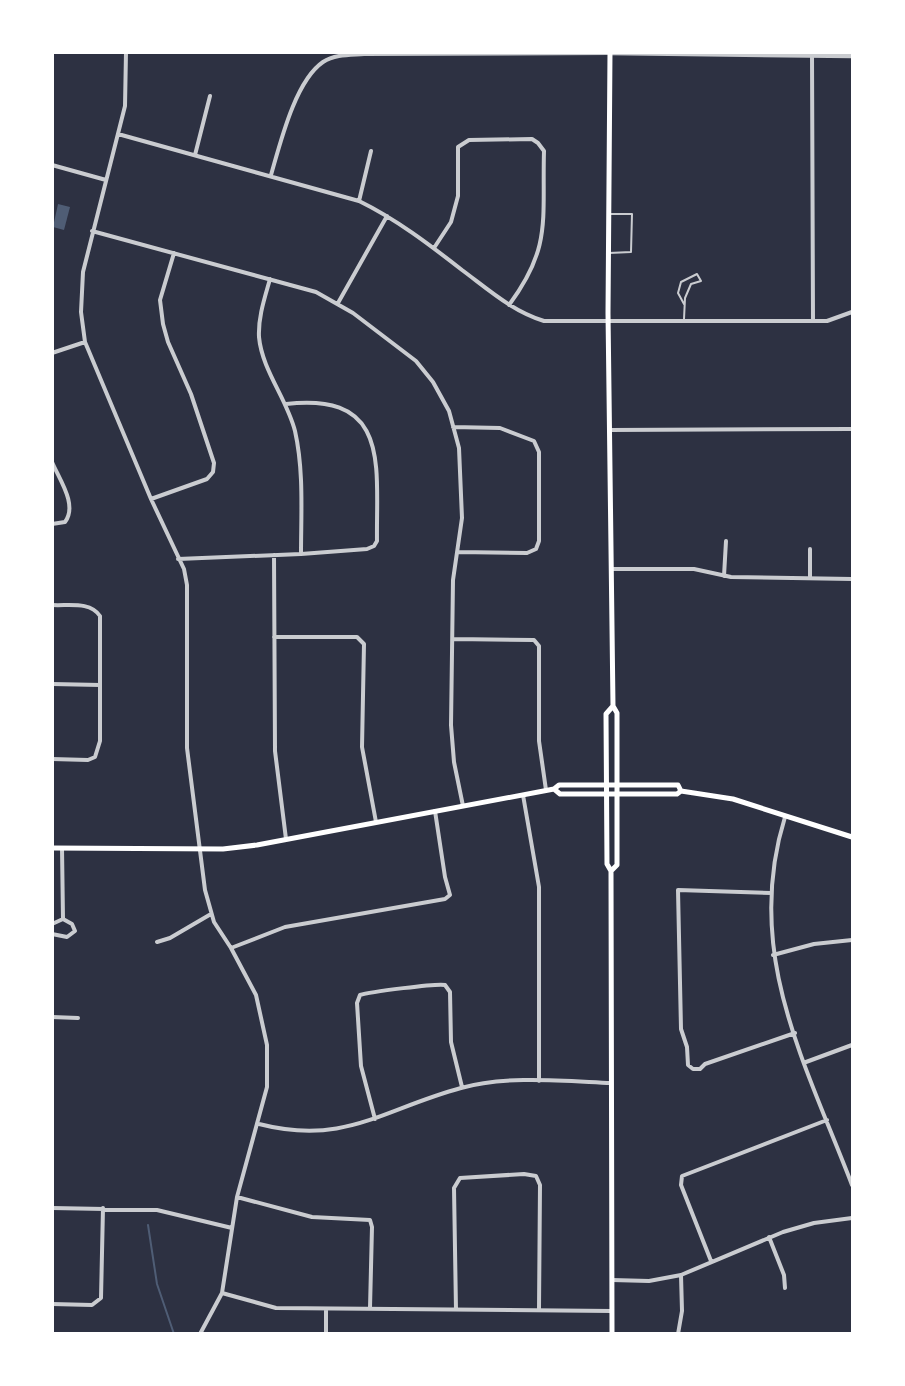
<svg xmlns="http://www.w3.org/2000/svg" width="905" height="1386" font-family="Poppins,sans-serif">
<rect width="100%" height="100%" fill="#2d3142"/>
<path fill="#4f5d75" d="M58,204L70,207L64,230L53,227Z"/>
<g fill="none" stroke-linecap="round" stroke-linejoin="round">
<path stroke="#4f5d75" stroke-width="2" d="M148,1225L157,1284L174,1334"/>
<path stroke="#caccd0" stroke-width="2" d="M609,253L631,252L632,214H610
M684,304L678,293L681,282L697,274L701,281L691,284L685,298L684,319"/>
<path stroke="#caccd0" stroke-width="4" d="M126,52L125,106L83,272L81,312L85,342L151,499L184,569L187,585V748L205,890L214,922L231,948L256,995L267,1045V1087L237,1197L222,1293L200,1334
M812,55L813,321
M118,134L359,201C396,219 430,245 462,270C489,290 512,311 544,321H827L852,312
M195,155L210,96
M52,165L106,180
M271,175C280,144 295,81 323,62C335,54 350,55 364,54L610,53
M359,201L371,151
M92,231L316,292L353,313L416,361L433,382L449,411L459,448L462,518L453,580L451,725L454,762L463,806
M434,248L451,222L458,196V147L469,140L532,139L538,143L544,151C542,220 552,247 509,305
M270,279C265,297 258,317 259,337C262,370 287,399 295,431C304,471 301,514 301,554
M338,303L387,216
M52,353L85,342
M453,427L500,428L534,441L539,452V541L536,549L527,553L458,552
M610,430L852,429
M52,462C59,479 78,505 65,522L52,524
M151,499L207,479L213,472L214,463L191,394L168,342L163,324L160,300L174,253
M810,549V577
M274,555L275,751L286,839
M178,559L301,554L367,549L374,546L377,541C376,466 391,392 286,404
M611,569H694L731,577L852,579
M724,576L726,541
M52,605C69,606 90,601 100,616V741L95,757L88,760L52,759
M274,637H357L364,644L362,747L376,822
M454,639L534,640L539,646V741L546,790
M52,684L100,685
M523,795L539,887V1081
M785,817C743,952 805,1062 852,1185
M62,848L63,919
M771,893L678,890L681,1029L687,1047L688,1065L693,1069H700L705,1064L795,1033
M52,924L63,919L72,924L75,931L67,937L52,934
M157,942L170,938L211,914
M231,948L285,927L445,899L450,895L445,877L435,811
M773,955L814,944L852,940
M52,1017L78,1018
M806,1062L852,1045
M375,1119L361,1066L357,1003L360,995C369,992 438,983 445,985L450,992L451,1042L462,1087
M259,1124C345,1146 383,1109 461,1088C506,1075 565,1081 611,1083
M237,1197L312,1217L370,1220L372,1227L370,1308
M52,1208L157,1210L232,1228
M769,1237L784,1275L785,1288
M711,1261L681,1185L682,1176L827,1120
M612,1280L649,1281L681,1275L783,1232L814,1223L852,1218
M222,1293L276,1308L612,1311
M52,1304L92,1305L101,1298L103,1208
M456,1310L454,1188L460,1178L524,1174L536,1176L540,1185L539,1309
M326,1334V1309
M678,1334L682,1311L681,1275"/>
<path stroke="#caccd0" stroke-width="4.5" d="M611,53L852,56"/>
<path stroke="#fff" stroke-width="5" d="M610,52L608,313L613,706L617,713V865L611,871
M554,789L560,794H677L681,791L733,799L852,837
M52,848L223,849L257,845L554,789L559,785H678L681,791
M612,1334L611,871L607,864L606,714L613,706"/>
</g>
<rect width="905" height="1386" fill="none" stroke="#ffffff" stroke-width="108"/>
</svg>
